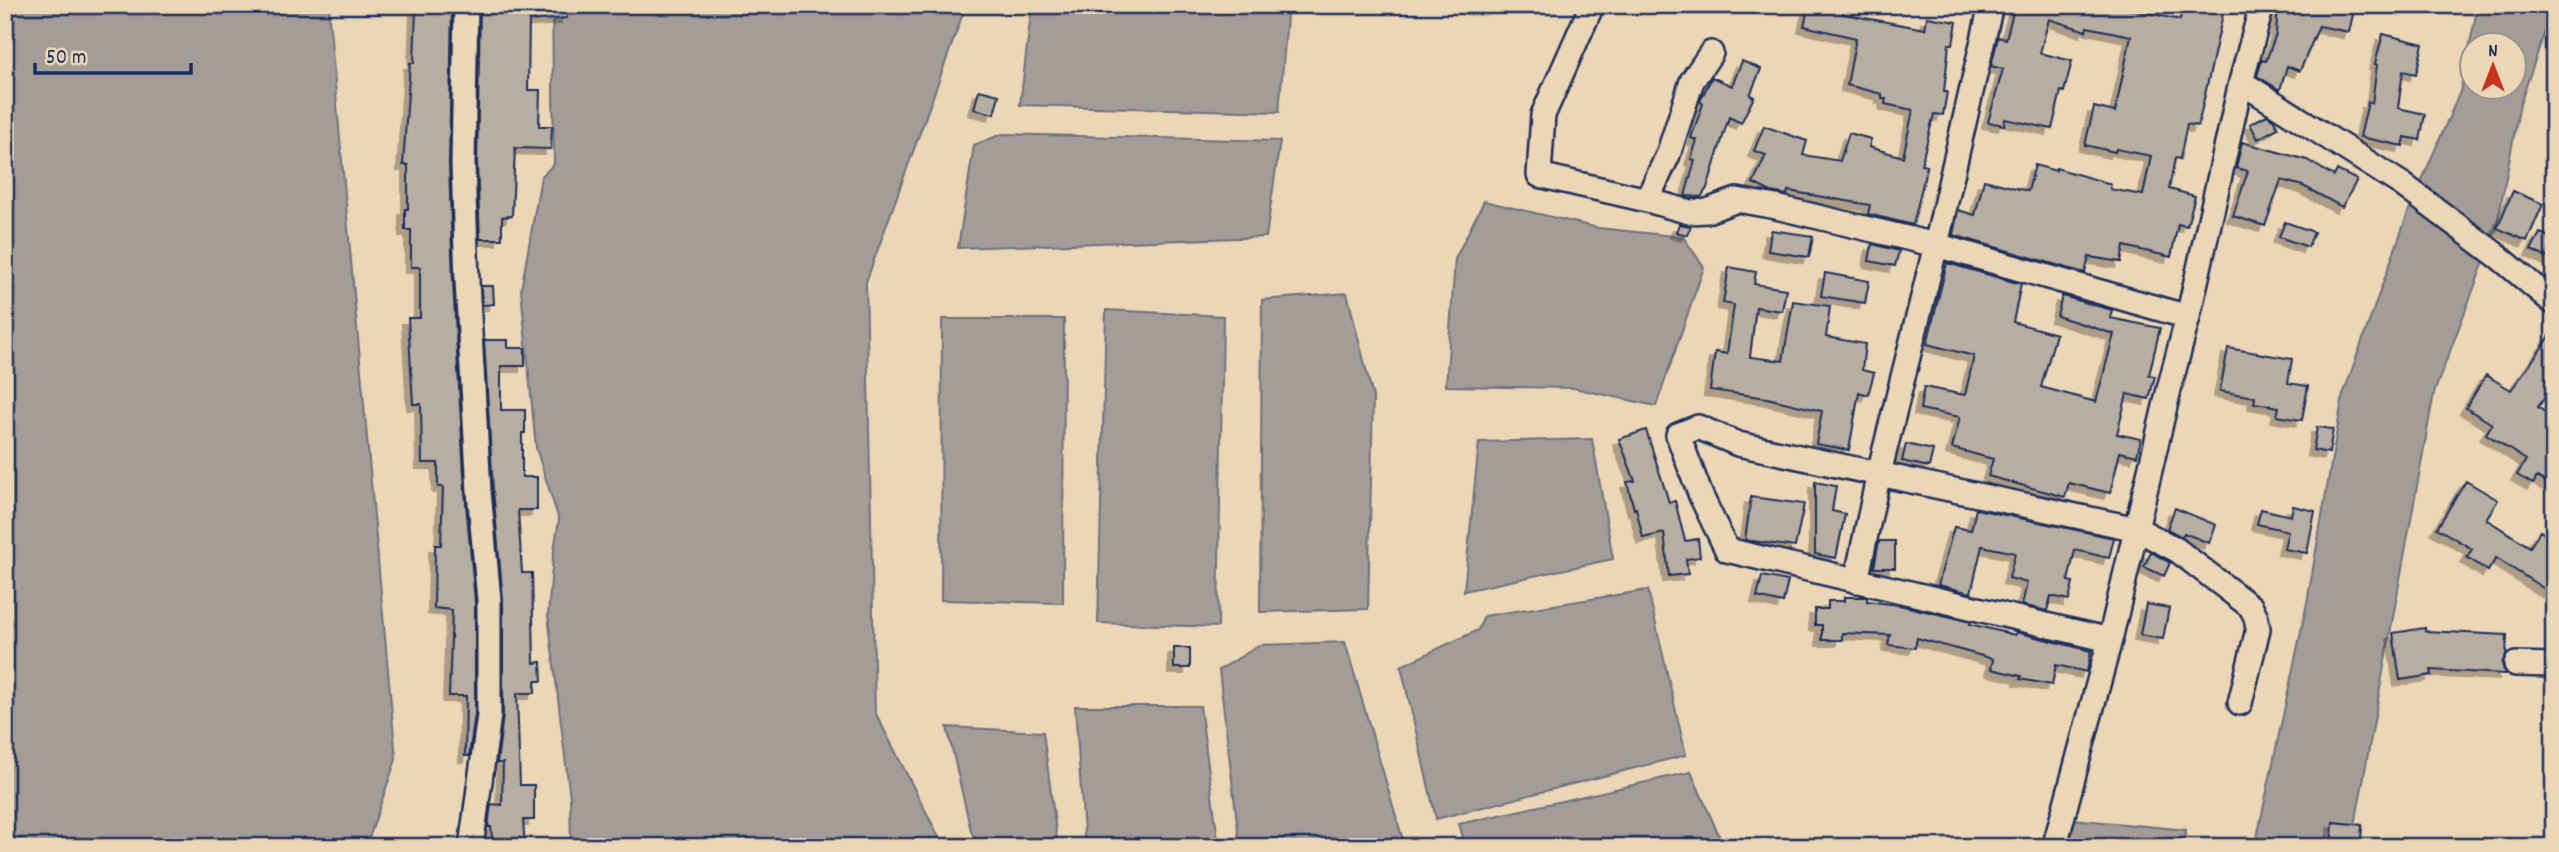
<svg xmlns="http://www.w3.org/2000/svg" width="2559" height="852" font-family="Dekko,sans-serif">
<defs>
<filter id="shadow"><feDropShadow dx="-6" dy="6" stdDeviation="0" flood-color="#0004"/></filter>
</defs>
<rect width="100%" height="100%" fill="#ebd6b5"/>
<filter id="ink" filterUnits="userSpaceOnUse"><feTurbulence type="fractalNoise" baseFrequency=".0143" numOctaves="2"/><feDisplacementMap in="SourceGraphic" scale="14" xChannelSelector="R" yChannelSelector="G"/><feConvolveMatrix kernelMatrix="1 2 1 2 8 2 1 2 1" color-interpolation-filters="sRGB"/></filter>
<g filter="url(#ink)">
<path fill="#a49d97" stroke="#6d7180" stroke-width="2" fill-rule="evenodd" d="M5,5H330L329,17L396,759L366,847H5Z
M552,5H966L866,282L875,712L944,847H571L570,798L548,615L553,556L559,520L536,448L521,290L541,177L554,164Z
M1032,5H1288L1279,112L1020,105Z
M2478,5H2549L2547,25L2520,104L2496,230L2434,393L2351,847H2255L2307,603L2343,395L2409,210L2460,92ZM2472,46H2514V88H2472Z
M1002,134L1280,141L1266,237L958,248L974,145Z
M1484,201L1598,228L1683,237L1704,267L1656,406L1574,388L1446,386L1455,259Z
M1347,293L1373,397L1368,609L1260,612L1262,300Z
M1106,310L1223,316L1218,627L1098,623Z
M942,319H1064L1063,603L941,600Z
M1592,439L1613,559L1464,591L1479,442Z
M1648,590L1686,755L1436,819L1401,666L1478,630L1484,616Z
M1345,642L1405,847H1240L1219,670L1260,645Z
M1075,706H1200L1219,847H1085Z
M947,727L1043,732L1058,847H979L971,831Z
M1691,772L1724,847H1466L1459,824Z
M2072,819L2186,830L2182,847H2064Z"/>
<path fill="#b7ada0" stroke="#1b2f5e" stroke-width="2" filter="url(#shadow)" d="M480,5H567V18L529,21L528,90H540L539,126H552L551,149L515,148L512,216L502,217V239H480L477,164Z
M1809,5H1845L1843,14L1925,29L1927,17L1957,22L1953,44H1949L1944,92H1947L1943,115L1934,114L1921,165L1927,166L1913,225L1868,214L1870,205L1788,191L1787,195L1771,192L1753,183L1766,155L1754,151L1764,126L1807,141L1803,155L1840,161L1849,133L1871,139L1869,147L1903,157L1913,110L1885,104L1886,98H1882V94L1847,85L1856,38L1804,26Z
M2015,5H2112L2180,20L2181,12L2194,14L2196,5H2225L2198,126L2187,124L2180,159L2175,158L2169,189L2195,196L2187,226L2178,224L2171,257L2124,246L2121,262L2089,257L2085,273L1953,235L1958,210L1975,215L1984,180L2028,191L2035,165L2056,171V168L2111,184L2110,189L2143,195L2151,156L2116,149L2115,152L2085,145L2094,107L2115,112L2131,36L2087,27L2086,31L2049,19L2040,53L2072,61L2064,92L2061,91L2052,129L2005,119L2004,125L1988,122L2003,69L1991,66L1998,37L2006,39Z
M2278,5H2332L2354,10L2349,32L2319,26L2300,71L2287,66L2280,90L2257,76L2262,60L2266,61L2276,34Z
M416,8H452L449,164L453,282L465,492L475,601V714L469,756H465L466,696H449L452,610L434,608L435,545H441L443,487H438V463H422L421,404H413L408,318H420V267H411V230H405V209H408V165H403L410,63H414Z
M2383,34L2423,44L2416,74L2403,71L2398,108L2425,114L2420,140L2405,137L2403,146L2360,137L2368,102L2372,103L2377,65L2375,64Z
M1742,61L1761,69L1750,95L1754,97L1741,123L1729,117L1707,188L1701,197L1685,196L1695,160L1691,159L1697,140L1691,138L1703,104L1700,101L1712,77L1732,86Z
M979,90L999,95L994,114L974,109Z
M2267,115L2274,120L2278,128L2258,139L2250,124Z
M2242,142L2307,160L2334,176L2337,170L2357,180L2342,207L2303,186L2281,180L2265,226L2233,216L2248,171L2236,168Z
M2513,191L2543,204L2527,241L2497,228Z
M2285,222L2314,232L2308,247L2279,237Z
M1679,224L1691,226L1687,235L1676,232Z
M1771,230L1813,236L1809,257L1768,251Z
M2540,233L2554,239V261L2531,250Z
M1872,244L1899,251L1895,266L1869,261Z
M1947,263L2021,284L2013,322L2056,334L2041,387L2096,402L2114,334L2057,316L2062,296L2112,310L2110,318L2160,328L2149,375L2155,376L2149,399L2127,394L2117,434L2141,439L2137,456L2120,452L2110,493L2069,483L2065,497L1988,476L1993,459L1952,448L1960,417L1920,409L1924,387L1965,395L1974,356L1927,344Z
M1729,267L1756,272L1754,284L1786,289L1782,311L1756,307L1750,357L1783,361L1793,301L1830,306L1826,337L1865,344L1862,370L1874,373L1868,395L1859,392L1849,450L1816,444L1822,411L1767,398L1710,390L1715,352L1727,354L1734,305L1723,303Z
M1825,273L1869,281L1865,303L1821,296Z
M481,286H493L494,304L482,305Z
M2554,331V385L2538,407L2554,419V487L2537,477L2533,484L2517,475L2526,460L2486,434L2492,424L2466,408L2486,375L2511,390Z
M484,340H508V348H525V366H501V410H525V433H522V477H537V510H518L522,573H532L534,663L541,662L542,681H535V693H517L520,785H534V820H523L525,847H493L491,827H488L491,804L502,805L503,763H497L503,715V600L493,490Z
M2228,348L2292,359L2288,383L2308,386L2302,420L2277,416L2279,407L2254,403L2255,397L2220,391Z
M2317,427L2333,429L2329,453L2313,450Z
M1646,430L1669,502L1675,501L1685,541L1698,539L1700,557L1686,559L1688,574L1669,576L1664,533L1643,538L1636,508L1634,509L1627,482L1635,481L1619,439Z
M1906,444L1933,450L1929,467L1902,461Z
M2466,481L2498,500L2486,519L2530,547L2540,531L2554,540V595L2496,558L2488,571L2467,557L2472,549L2437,528Z
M1815,482L1836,486L1832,511L1845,514L1836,558L1815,554Z
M1751,497L1804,504L1795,547L1745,540Z
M2293,506L2315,511L2307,553L2284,549L2288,531L2257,524L2261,509L2291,516Z
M2175,508L2216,525L2209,543L2184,533L2182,537L2167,529Z
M1976,509L2114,538L2109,558L2075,550L2068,581L2073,582L2069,600L2051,596L2047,611L2022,605L2027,583L2009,578L2015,553L1982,546L1971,593L1938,585L1954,527L1971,530Z
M1879,541H1895V568H1874Z
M2151,552L2170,563L2164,576L2144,567Z
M1762,576L1788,581L1783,603L1757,597Z
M1844,597H1867V601L1899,605L1964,620L1971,622L1970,624L2015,635L2016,632L2091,651L2087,672L2056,665L2052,685L2020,679L2021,676L1991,669L1993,659L1917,638L1915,648L1888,645L1890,635L1842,633V640H1822V625H1815V609H1828V601H1844Z
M2146,604L2169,608L2163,639L2140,635Z
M2425,628V631L2507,635L2506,655L2502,663L2505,674L2431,670L2432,675L2400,680L2393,633Z
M1174,648H1190V668H1174Z
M2333,822L2362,825L2361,842L2332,840Z"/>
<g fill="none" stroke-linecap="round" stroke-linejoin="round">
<defs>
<path id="minor" d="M466,5L463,164L467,281L479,491L489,600V715L471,847
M1592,5L1543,115L1539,175L1647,200
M1711,53L1692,81L1668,155L1647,200L1689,212L1707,211L1737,200L1776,207L1936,245L2188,317
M2241,82L2403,185L2499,257L2554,303
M1856,581L1879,473L1936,245L1991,5
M2110,640L1727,550L1701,496L1678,435L1698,427L1738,444L2137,529L2177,550L2251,607L2256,617L2258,629L2240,703
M2516,664L2554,665
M2056,841L2110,640L2170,385L2188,317L2241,82L2262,5"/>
</defs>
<use href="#minor" stroke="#1b2f5e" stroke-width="28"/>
<use href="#minor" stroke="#ebd6b5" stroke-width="23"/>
</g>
</g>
<rect width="2559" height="852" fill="none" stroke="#ebd6b5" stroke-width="28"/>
<rect x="14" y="14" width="2531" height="824" fill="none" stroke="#1b2f5e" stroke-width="2.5" filter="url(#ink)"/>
<g transform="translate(2493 66)"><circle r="33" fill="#ebd6b5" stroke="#989392" stroke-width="2"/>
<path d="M0-5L12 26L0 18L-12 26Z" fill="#c8321e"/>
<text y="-10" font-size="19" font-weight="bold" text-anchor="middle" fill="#1b2f5e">N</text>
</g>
<path d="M35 63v10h156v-10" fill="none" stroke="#1b2f5e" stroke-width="3.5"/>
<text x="46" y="63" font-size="21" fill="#1b2f5e" stroke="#ebd6b5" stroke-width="5" paint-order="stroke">50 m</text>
</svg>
